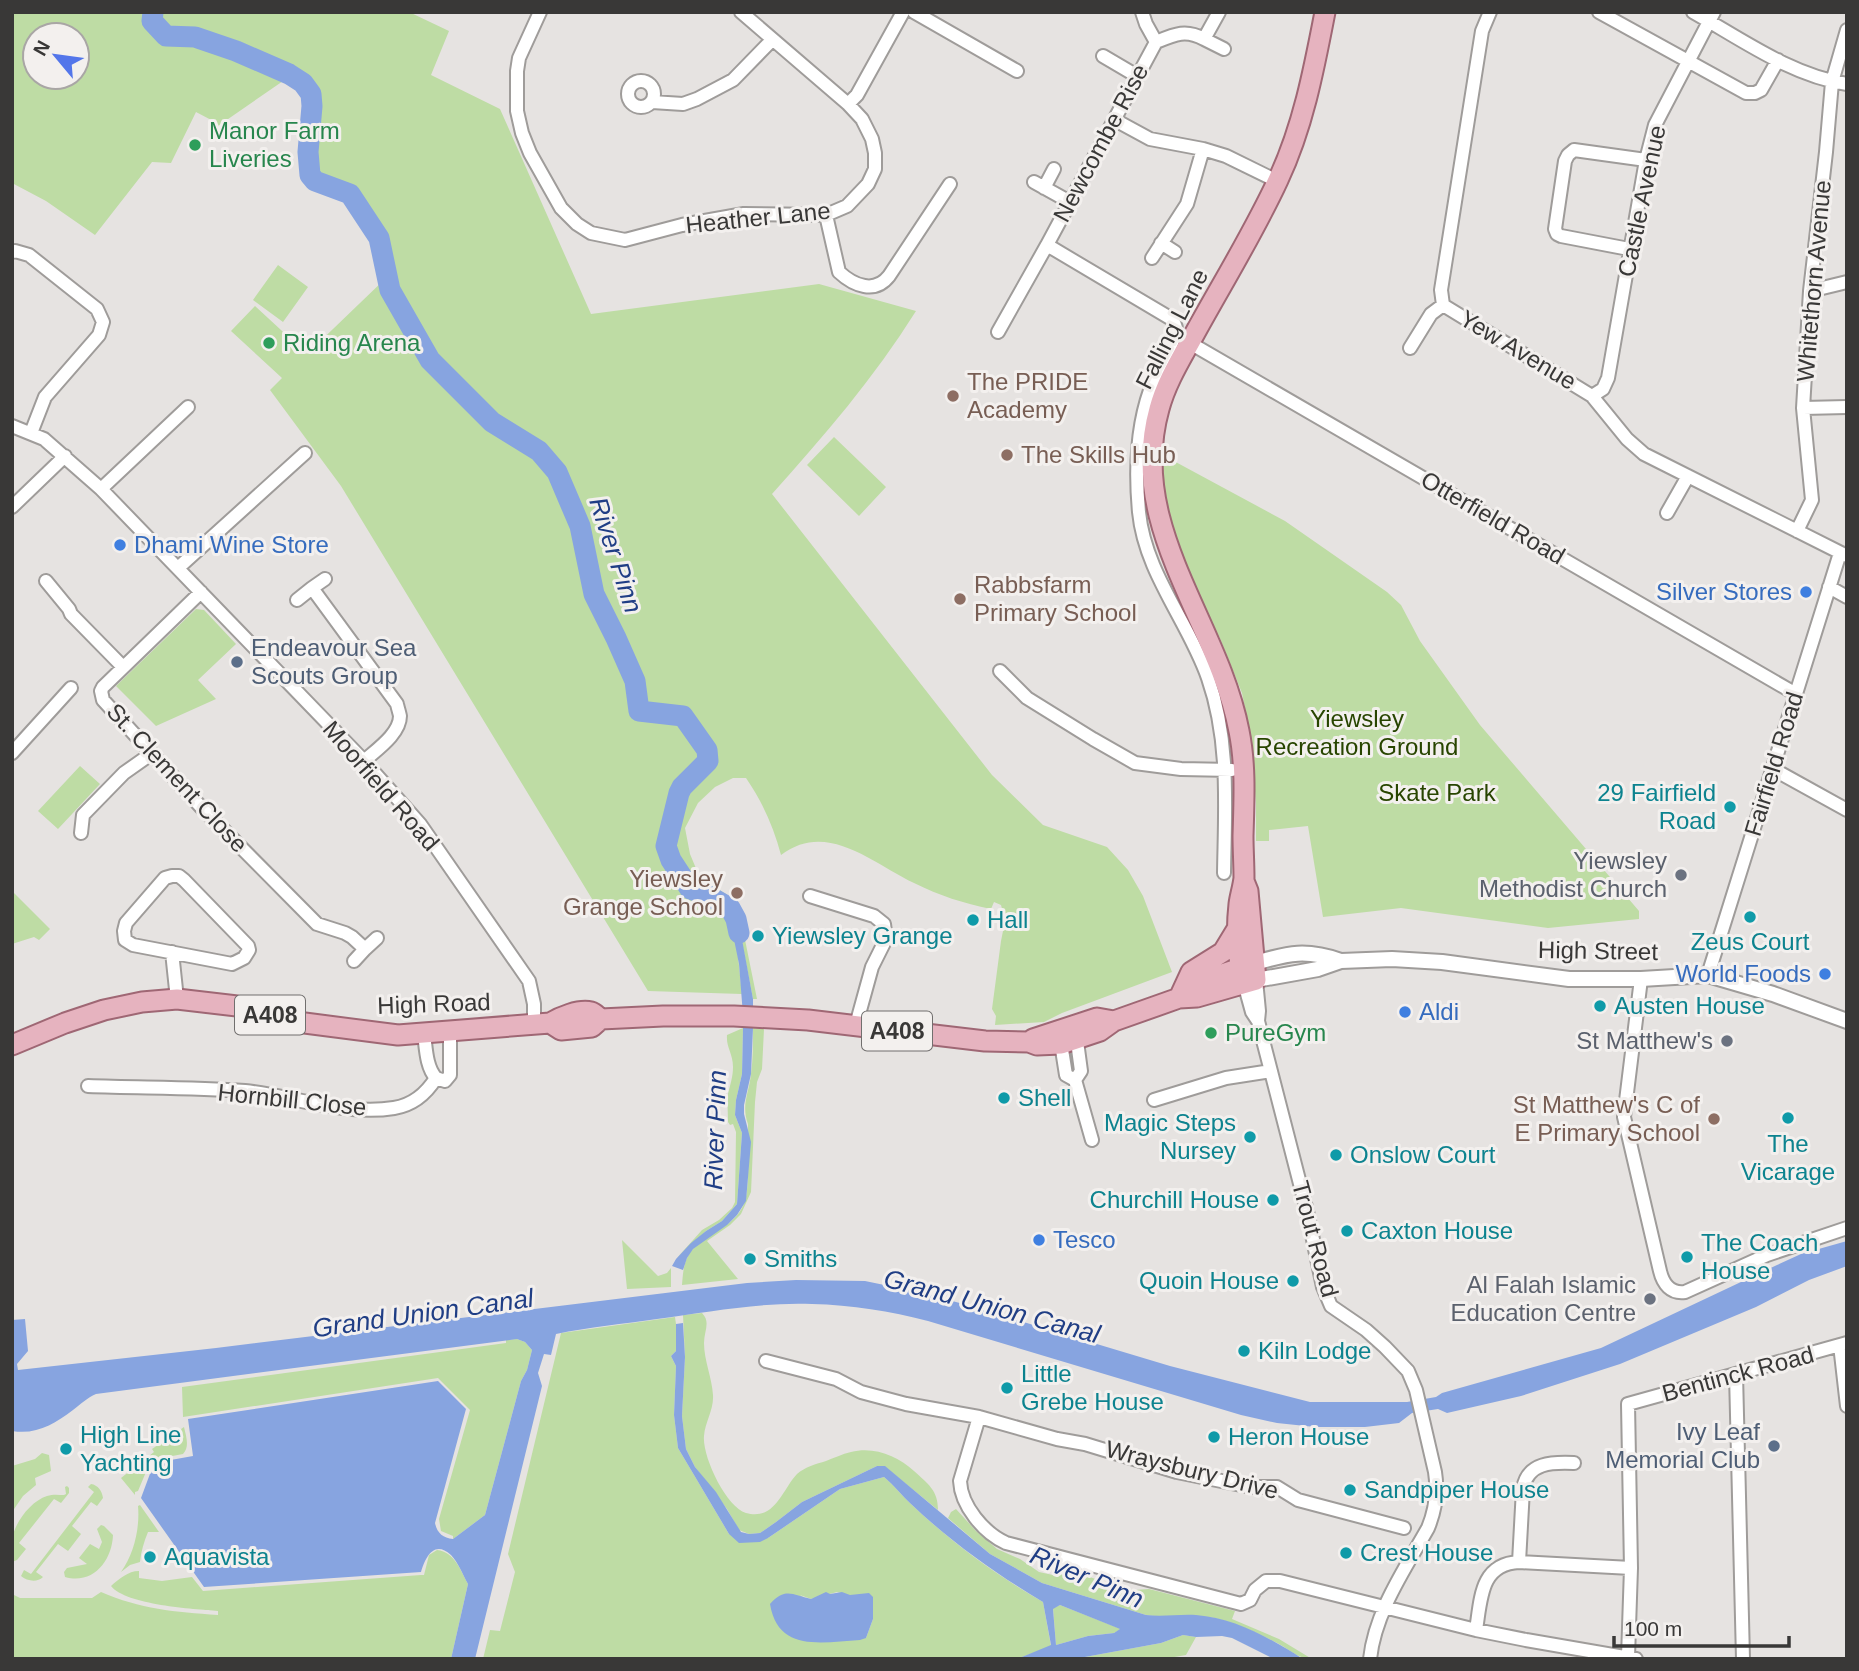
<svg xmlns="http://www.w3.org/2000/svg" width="1859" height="1671" font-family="Helvetica,sans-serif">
<rect width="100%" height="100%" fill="#e6e3e1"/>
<path fill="#bedca4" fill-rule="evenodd" d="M12,12H149C146,39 171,38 190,40L192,31L168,33C161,27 158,21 156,12H409L449,31L431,75L500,109L591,314L819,284L916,311C874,378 824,436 772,494L992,775L1043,825L1107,847L1128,870L1143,896L1172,972L1062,1013L1044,1022L995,1025L996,1016L992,1009L1001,941L1003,931L1007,927L1001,905L994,902L991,909C963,903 940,896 914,883C872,863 827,820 781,855C774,828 762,801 746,778H733L715,787L698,803L685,828L690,854L700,878L726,894L735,903L741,920L757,999H753L736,911L733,906L711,896C715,899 723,903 727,909C736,922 740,977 742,994L648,991L341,486L270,390L282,378L231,331L255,306L307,354L386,278L374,239L349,197L316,187L306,176L307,96L299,85L286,79L218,126L215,122L196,112L171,163L152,162L95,235L46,201L12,183ZM35,35H77V77H35Z
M278,265L308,287L283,322L253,300Z
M834,437L886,487L859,516L807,465Z
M1159,453L1285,521L1387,592L1401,605L1420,641L1480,725L1639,911V919L1548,928L1401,908L1323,917L1308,826L1269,830V841H1256V804L1251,739L1242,693L1219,636L1197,596L1167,523Z
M196,609L204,610L236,644L198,680L216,699L156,726L116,686Z
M80,766L100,784L58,829L38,811Z
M12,891L50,929L39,940L34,937L12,944Z
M743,1028L742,1074L736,1100L735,1115L742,1133L737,1204L722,1221L706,1231L676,1259L702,1230L719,1220L732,1208L735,1202L736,1132L733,1124L730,1125L728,1122C728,1113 727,1103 728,1094C730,1085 733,1077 733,1067C733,1053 726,1048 727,1035Z
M753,1028L764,1029L762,1069L757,1082L755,1102L751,1192L741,1214L730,1225L707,1241L738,1279L682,1285C683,1275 683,1264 689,1254C702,1233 733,1230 744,1204C750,1192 748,1140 748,1124C741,1105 749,1093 751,1074C753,1059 753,1044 753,1028Z
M622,1240L658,1276L667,1273L671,1268V1287L627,1289Z
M702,1313C711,1322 704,1331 704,1343C704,1360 712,1378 713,1395C714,1410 705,1422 704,1436C702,1456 726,1507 746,1513C775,1521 782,1490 797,1474C805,1467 816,1464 826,1461C834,1458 842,1454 851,1452C874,1446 898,1456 914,1471C928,1484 938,1490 938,1510L884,1466H877L802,1502L776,1522L760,1533L749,1534L739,1530L727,1509L695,1467L686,1449L682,1416L685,1357L683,1315Z
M675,1317L676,1324V1351L671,1356L676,1366L674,1415L678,1448L729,1534L768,1538L840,1489L884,1477C894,1485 902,1496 911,1504C951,1542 996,1575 1043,1602L1051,1646L1017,1659H483L490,1630L500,1631L515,1572L508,1554L561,1333ZM837,1592L848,1595H857L873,1619L866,1638L800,1595L811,1599Z
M517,1339L525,1342L532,1350L527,1370L521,1381L485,1515L453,1539V1536L441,1531L439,1519L470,1410L438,1378L183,1417L182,1387L506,1343V1340Z
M184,1427C186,1436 190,1447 183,1454L151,1460L138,1491L135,1492V1495L121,1478L154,1452L152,1449Z
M42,1453L49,1455L51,1471L35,1478L36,1485L23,1496L12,1512V1466L35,1459Z
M91,1484C98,1485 102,1491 103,1498L97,1506L91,1502L72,1526L81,1534L68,1551L58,1544L36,1572L43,1577C37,1583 27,1581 21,1576L24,1570L31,1574L94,1492L88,1487Z
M67,1486L69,1488V1493L61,1503L54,1499L19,1543L26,1549L17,1560L12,1562C12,1555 11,1546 12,1539C15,1522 31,1501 47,1496C53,1494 59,1495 64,1495L66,1494L65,1487Z
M140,1505L159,1532H148C144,1542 141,1551 140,1562L130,1565L121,1572C134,1554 140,1528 138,1506Z
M956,1509L976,1531L997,1549L1020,1559L1039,1572L1053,1575L1078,1573L1116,1586L1135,1590L1149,1589L1235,1611L1232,1619L1279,1639L1312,1659C1297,1659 1287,1647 1273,1641C1257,1633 1240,1625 1222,1620C1197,1612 1172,1619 1146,1615L1042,1583L990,1554L948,1518L951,1512Z
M101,1525L104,1526L113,1535C112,1561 93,1585 65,1577L64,1572L67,1568L87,1564L79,1558L90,1544L99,1549L102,1542L97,1529Z
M437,1550C455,1552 460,1570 468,1584L451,1659H12V1594L20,1598H92L101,1592C140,1609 175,1612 218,1615V1611C194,1609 126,1605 111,1586C119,1579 128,1571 139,1571V1578L162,1581L192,1577L203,1591L421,1575H424L429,1555Z
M1060,1605L1121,1629L1114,1633L1088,1636L1056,1645L1053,1608Z
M1183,1635L1196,1637L1186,1655L1163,1659H1074L1161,1643Z"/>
<path fill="#87a4e0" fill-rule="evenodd" d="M733,906L741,934L753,999V1016L743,1015L739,964L728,910Z
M743,1028H753L751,1074L744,1105V1114L751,1142L746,1201L737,1215L727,1225L693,1249L687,1258L683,1270L672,1266L676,1259L691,1243L706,1231L722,1221L737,1204L742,1133L735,1115L736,1100L742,1074Z
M1847,1241V1266L1809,1280L1756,1307L1620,1364L1521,1396L1447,1413L1438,1409L1412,1413L1399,1423L1365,1427H1315L1277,1423L1241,1415L928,1321C890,1311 852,1305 812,1304C760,1302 708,1312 657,1319C624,1324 589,1327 556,1334L551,1355L544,1354L538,1373L542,1386L475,1659H451L468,1584C463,1575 458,1562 451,1555C434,1539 425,1558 421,1572L204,1587L141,1498L154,1463L193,1456L188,1419L438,1381L466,1409L435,1523C437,1533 443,1538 453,1539L485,1515L521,1381L527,1370L532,1350L525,1342L517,1339L96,1394C87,1398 81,1404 73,1410C54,1424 37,1435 12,1431V1320L25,1319L28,1351L17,1364L18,1370L216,1348L747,1283L796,1280L865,1281L923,1293L967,1305L1170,1366L1310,1402H1407L1436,1397L1442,1393L1601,1348L1777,1265L1801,1254Z
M683,1323L685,1357L682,1416L686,1449L695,1467L716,1492L741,1532L749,1534L760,1533L776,1522L802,1502L877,1466H885L990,1554L1042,1583L1146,1615C1163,1617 1179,1614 1196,1615C1235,1618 1270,1638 1303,1659H1274L1232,1638L1222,1636L1196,1637L1183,1635L1161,1643L1074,1659H1017L1051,1645L1043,1602C996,1574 951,1542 911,1504C902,1496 894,1485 884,1477L840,1489L768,1538L760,1542L739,1543L729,1534L678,1448L674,1415L676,1366L671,1356L676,1351V1324ZM1060,1605L1120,1629L1114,1633L1088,1636L1056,1645L1053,1609Z
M826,1592L830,1594L842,1592L850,1595L869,1593L873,1597V1619L866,1638L860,1640C823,1642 778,1653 770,1604C785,1587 793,1595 811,1599Z"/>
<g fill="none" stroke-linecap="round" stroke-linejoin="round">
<path stroke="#87a4e0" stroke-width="21" d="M153,12L152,21L166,36L195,37L236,51L289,74L303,83L311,94L312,106L308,152L310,175L315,181L350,194L379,238L390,290L430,360L492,422L539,451L557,472L580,526L594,594L616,638L635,681L639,711L683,716L707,750L708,761L682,787L679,793L666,846L671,860L690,889L709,896L730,908L736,919L739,933"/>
<defs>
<path id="minor" d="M540,12L519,58L517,71V111L522,133L530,153L561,208L577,224L591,233L625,240L682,225L744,214L826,215L847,206L868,184L875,169V153L872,139L862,119L848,104L741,12
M914,12L1017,71
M1490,12L1482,31L1441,290L1443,305L1592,396L1627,439L1644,454L1847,556
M1599,12L1746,93H1755L1761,90L1778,60
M1693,12C1741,39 1792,76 1847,84
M1204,39L1224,49
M1156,42C1175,34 1186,29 1204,39L1219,12
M1103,56L1137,76
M628 94a13 13 0 1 1 26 0a13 13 0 1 1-26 0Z
M652,102L683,104L697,99L733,80L772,40
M848,104L857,95L903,12
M1115,120L1150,139L1203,149L1226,156L1277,181
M1034,182L1070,202
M1044,188L1054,169
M826,215L839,272C854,286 875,294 889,276L950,184
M1161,243L1175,252
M1047,245L1156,42L1146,24L1142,12
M1629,249L1561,236L1557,234L1555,229L1565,161L1568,155L1574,150L1646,160
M12,252L15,251L29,255L97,309L103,322L99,335L45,397L31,433
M1152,258L1187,204L1203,149
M1810,291L1847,282
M998,332L1047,245L1170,318C1174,322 1177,326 1176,332C1173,346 1159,367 1154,380C1137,420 1135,469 1139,512C1145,573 1188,621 1208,678C1230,741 1225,807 1224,873
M1190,343L1796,694
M1410,348L1431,314L1443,305
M1592,396L1603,389L1608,378L1646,160L1655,125L1714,12
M1803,408L1847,407
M12,426L44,439L101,489L364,761L420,824L529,981L534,1004V1024
M101,489L188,407
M12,507L65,456
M1667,513L1688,476
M1797,531L1812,500L1803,408L1810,291L1826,152L1832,82L1847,30
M178,568L305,453
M46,581L69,609L71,614L123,667
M1829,587L1847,597
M312,588L325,579
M201,592L103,687L101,691L103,700L201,807L317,924L345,933L352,937L365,949L377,938
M297,600L312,588L397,704C397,705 400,715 400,716C400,734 376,750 364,761
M1000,671L1027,698L1093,739L1135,763L1181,769L1232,770
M12,753L71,688
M1773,769L1847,810
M81,833L83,815L124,773L151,754
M172,876H179L184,880L248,946L249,950L244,958L232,964L133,945L125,940L124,931L126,923L165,878Z
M810,896L874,916L884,924L886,939L872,967L856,1025
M172,952L177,999
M354,961L365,949
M1708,975L1840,553
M1641,979L1624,1117L1660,1271C1663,1284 1671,1294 1685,1292L1767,1255L1847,1228
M1256,980L1259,1011L1258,1021L1307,1211L1323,1287L1331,1306L1366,1330L1385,1347L1408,1371L1416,1390L1435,1472C1438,1491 1435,1511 1428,1528C1405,1569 1375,1612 1370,1659
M1244,983L1252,1012L1258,1021
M424,1034C426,1048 426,1067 436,1078
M1060,1037L1066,1075L1075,1080
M436,1078L445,1081L450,1075V1031
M1075,1080L1092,1140
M1075,1080L1081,1071L1076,1034
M88,1086C140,1088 194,1087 245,1091C292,1096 346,1116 394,1108C413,1105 426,1094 436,1078
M1154,1100L1226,1078L1271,1071
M1840,1345L1847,1406
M766,1361L836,1379L861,1392L906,1404L979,1417L1057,1439L1085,1444L1177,1472L1251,1487H1277L1298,1500L1404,1528
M1736,1374L1743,1659
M979,1417L960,1481C961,1506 984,1533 1006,1543L1241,1604L1250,1600L1255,1590L1266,1581H1280L1476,1630L1526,1640L1636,1659
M1519,1562L1523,1489C1527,1462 1553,1462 1574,1463
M1476,1630C1481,1599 1480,1564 1519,1562L1631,1568
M1628,1657L1631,1568L1628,1404L1847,1343"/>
<path id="tertiary" d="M1255,963C1289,953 1306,949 1341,961
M1256,980L1318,969L1341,961L1392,959L1442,962L1569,979H1641L1708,975L1773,994L1847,1021"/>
<path id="primary" d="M1244,983C1237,957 1236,931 1239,904C1240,896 1243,887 1244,878C1244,864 1243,850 1243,836C1244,801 1246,765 1239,731C1218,621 1126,527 1159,409C1166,382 1182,357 1195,333C1223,282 1254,232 1278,180C1303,127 1314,69 1325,12
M1182,995L1193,984L1249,965
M1179,998L1191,972L1223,952L1237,929
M550,1023C560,1017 579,1009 591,1012C595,1013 598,1017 601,1019
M1033,1039L1097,1018L1114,1021
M12,1045L65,1023L104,1010L142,1002L177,999L237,1006L297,1022L398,1035L550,1023L561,1030L592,1027L601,1019L663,1016H734L808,1020L985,1041L1029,1042L1037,1045L1061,1044L1100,1031L1114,1021L1179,998L1197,997L1256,980L1248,891L1244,881"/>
</defs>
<use href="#minor" stroke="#9f9c9a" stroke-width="16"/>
<use href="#tertiary" stroke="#9f9c9a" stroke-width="18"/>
<use href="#primary" stroke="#9f6774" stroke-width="23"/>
<use href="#minor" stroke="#fff" stroke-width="12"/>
<use href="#tertiary" stroke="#fff" stroke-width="14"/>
<use href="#primary" stroke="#e6b3bf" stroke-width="19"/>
</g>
<g fill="#2e9e5b" stroke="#f3f0ee" stroke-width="2.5">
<circle cx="195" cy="145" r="7"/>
<circle cx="269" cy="343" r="7"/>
<circle cx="1211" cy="1033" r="7"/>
</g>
<g fill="#8d6e63" stroke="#f3f0ee" stroke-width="2.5">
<circle cx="953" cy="396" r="7"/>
<circle cx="1007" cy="455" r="7"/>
<circle cx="960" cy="599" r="7"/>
<circle cx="737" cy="893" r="7"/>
<circle cx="1714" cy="1119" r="7"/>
</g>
<g fill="#3f7fe0" stroke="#f3f0ee" stroke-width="2.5">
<circle cx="120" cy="545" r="7"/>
<circle cx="1806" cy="592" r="7"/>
<circle cx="1825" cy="974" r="7"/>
<circle cx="1405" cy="1012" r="7"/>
<circle cx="1039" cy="1240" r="7"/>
</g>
<g fill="#5c6f8a" stroke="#f3f0ee" stroke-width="2.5">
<circle cx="237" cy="662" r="7"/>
<circle cx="1774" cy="1446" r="7"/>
</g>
<g fill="#0f9aa8" stroke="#f3f0ee" stroke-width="2.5">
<circle cx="1730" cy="807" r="7"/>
<circle cx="1750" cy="917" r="7"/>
<circle cx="973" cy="920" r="7"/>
<circle cx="758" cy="936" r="7"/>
<circle cx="1600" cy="1006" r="7"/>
<circle cx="1004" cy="1098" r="7"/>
<circle cx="1788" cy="1118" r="7"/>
<circle cx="1250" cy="1137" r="7"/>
<circle cx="1336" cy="1155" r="7"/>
<circle cx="1273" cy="1200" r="7"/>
<circle cx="1347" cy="1231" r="7"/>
<circle cx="1687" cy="1257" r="7"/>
<circle cx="750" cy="1259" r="7"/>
<circle cx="1293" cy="1281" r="7"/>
<circle cx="1244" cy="1351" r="7"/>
<circle cx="1007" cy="1388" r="7"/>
<circle cx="1214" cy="1437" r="7"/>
<circle cx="66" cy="1449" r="7"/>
<circle cx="1350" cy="1490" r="7"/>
<circle cx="1346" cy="1553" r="7"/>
<circle cx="150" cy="1557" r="7"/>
</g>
<g fill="#6b7280" stroke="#f3f0ee" stroke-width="2.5">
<circle cx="1681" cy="875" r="7"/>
<circle cx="1727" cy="1041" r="7"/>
<circle cx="1650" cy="1299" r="7"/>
</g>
<g text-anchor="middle" stroke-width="6" stroke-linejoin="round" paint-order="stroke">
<g fill="#f3f0ee" stroke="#716f6e" stroke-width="2">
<rect x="235" y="995.5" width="70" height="39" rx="5"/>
<rect x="862" y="1011.5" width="70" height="39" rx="5"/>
</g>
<g font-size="23" font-weight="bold" fill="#393837">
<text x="270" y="1023">A408</text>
<text x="897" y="1039">A408</text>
</g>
<g font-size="24" fill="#27864d" stroke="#f3f0ee" text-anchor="start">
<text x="209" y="139">Manor Farm<tspan x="209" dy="28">Liveries</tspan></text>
<text x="283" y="351">Riding Arena</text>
<text x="1225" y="1041">PureGym</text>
</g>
<g font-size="24" fill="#393837" stroke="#f3f0ee">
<text transform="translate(1101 143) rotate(-62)" y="8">Newcombe Rise</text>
<text transform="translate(1642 201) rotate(-78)" y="8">Castle Avenue</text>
<text transform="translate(758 218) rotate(-6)" y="8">Heather Lane</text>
<text transform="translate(1814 281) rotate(-85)" y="8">Whitethorn Avenue</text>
<text transform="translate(1172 329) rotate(-63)" y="8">Falling Lane</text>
<text transform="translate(1518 350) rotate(31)" y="8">Yew Avenue</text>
<text transform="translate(1493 518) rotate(30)" y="8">Otterfield Road</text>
<text transform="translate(1774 764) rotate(-73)" y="8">Fairfield Road</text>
<text transform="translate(177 778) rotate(47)" y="8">St. Clement Close</text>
<text transform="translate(381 786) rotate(49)" y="8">Moorfield Road</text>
<text transform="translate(1598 951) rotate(1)" y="8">High Street</text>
<text transform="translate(434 1004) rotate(-2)" y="8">High Road</text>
<text transform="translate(292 1100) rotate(6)" y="8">Hornbill Close</text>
<text transform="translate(1315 1239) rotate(75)" y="8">Trout Road</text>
<text transform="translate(1738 1374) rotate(-15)" y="8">Bentinck Road</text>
<text transform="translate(1192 1470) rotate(14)" y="8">Wraysbury Drive</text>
</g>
<g font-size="24" fill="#785e54" stroke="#f3f0ee" text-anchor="start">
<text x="967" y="390">The PRIDE<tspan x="967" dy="28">Academy</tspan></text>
<text x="1021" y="463">The Skills Hub</text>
<text x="974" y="593">Rabbsfarm<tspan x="974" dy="28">Primary School</tspan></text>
<text x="723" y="887" text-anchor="end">Yiewsley<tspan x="723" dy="28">Grange School</tspan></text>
<text x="1700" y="1113" text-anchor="end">St Matthew's C of<tspan x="1700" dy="28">E Primary School</tspan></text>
</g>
<g font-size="24" fill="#366cbe" stroke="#f3f0ee" text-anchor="start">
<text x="134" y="553">Dhami Wine Store</text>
<text x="1792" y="600" text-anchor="end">Silver Stores</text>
<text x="1811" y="982" text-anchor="end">World Foods</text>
<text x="1419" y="1020">Aldi</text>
<text x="1053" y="1248">Tesco</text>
</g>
<g font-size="24" fill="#4e5e75" stroke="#f3f0ee" text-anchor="start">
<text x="251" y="656">Endeavour Sea<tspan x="251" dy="28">Scouts Group</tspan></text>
<text x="1760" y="1440" text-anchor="end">Ivy Leaf<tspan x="1760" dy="28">Memorial Club</tspan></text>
</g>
<g font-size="24" fill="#284500" stroke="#f3f0ee">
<text x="1357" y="727">Yiewsley<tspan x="1357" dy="28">Recreation Ground</tspan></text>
<text x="1437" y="801">Skate Park</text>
</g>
<g font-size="24" fill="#0d838f" stroke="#f3f0ee" text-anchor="start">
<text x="1716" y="801" text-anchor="end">29 Fairfield<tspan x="1716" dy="28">Road</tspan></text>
<text x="987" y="928">Hall</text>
<text x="772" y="944">Yiewsley Grange</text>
<text x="1750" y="950" text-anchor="middle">Zeus Court</text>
<text x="1614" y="1014">Austen House</text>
<text x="1018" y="1106">Shell</text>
<text x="1236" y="1131" text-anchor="end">Magic Steps<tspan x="1236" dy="28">Nursey</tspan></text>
<text x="1788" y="1152" text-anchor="middle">The<tspan x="1788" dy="28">Vicarage</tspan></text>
<text x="1350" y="1163">Onslow Court</text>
<text x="1259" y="1208" text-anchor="end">Churchill House</text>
<text x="1361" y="1239">Caxton House</text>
<text x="1701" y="1251">The Coach<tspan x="1701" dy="28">House</tspan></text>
<text x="764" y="1267">Smiths</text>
<text x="1279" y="1289" text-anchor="end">Quoin House</text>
<text x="1258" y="1359">Kiln Lodge</text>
<text x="1021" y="1382">Little<tspan x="1021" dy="28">Grebe House</tspan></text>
<text x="80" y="1443">High Line<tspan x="80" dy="28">Yachting</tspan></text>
<text x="1228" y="1445">Heron House</text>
<text x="1364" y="1498">Sandpiper House</text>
<text x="1360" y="1561">Crest House</text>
<text x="164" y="1565">Aquavista</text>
</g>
<g font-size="24" fill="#5b616d" stroke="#f3f0ee" text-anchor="end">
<text x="1667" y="869">Yiewsley<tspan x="1667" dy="28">Methodist Church</tspan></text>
<text x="1713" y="1049">St Matthew's</text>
<text x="1636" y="1293">Al Falah Islamic<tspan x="1636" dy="28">Education Centre</tspan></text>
</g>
<g font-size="26" font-style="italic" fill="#203e85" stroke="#f3f0ee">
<text transform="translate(616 555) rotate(72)" y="9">River Pinn</text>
<text transform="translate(715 1130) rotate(-88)" y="9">River Pinn</text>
<text transform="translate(992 1306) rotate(15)" y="9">Grand Union Canal</text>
<text transform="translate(423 1313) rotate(-8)" y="9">Grand Union Canal</text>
<text transform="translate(1087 1577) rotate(23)" y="9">River Pinn</text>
</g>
</g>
<rect width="1859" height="1671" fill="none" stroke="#393837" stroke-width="28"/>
<g transform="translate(56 56) rotate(299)"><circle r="33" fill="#f3f0ee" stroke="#a9a6a5" stroke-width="2"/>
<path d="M0-5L12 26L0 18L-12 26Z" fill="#5376ea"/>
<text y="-10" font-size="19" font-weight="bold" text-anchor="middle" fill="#393837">N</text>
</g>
<path d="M1614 1636v10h175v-10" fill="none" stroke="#393837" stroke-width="3.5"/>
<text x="1624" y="1636" font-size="21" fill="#393837" stroke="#f3f0ee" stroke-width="5" paint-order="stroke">100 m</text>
</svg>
